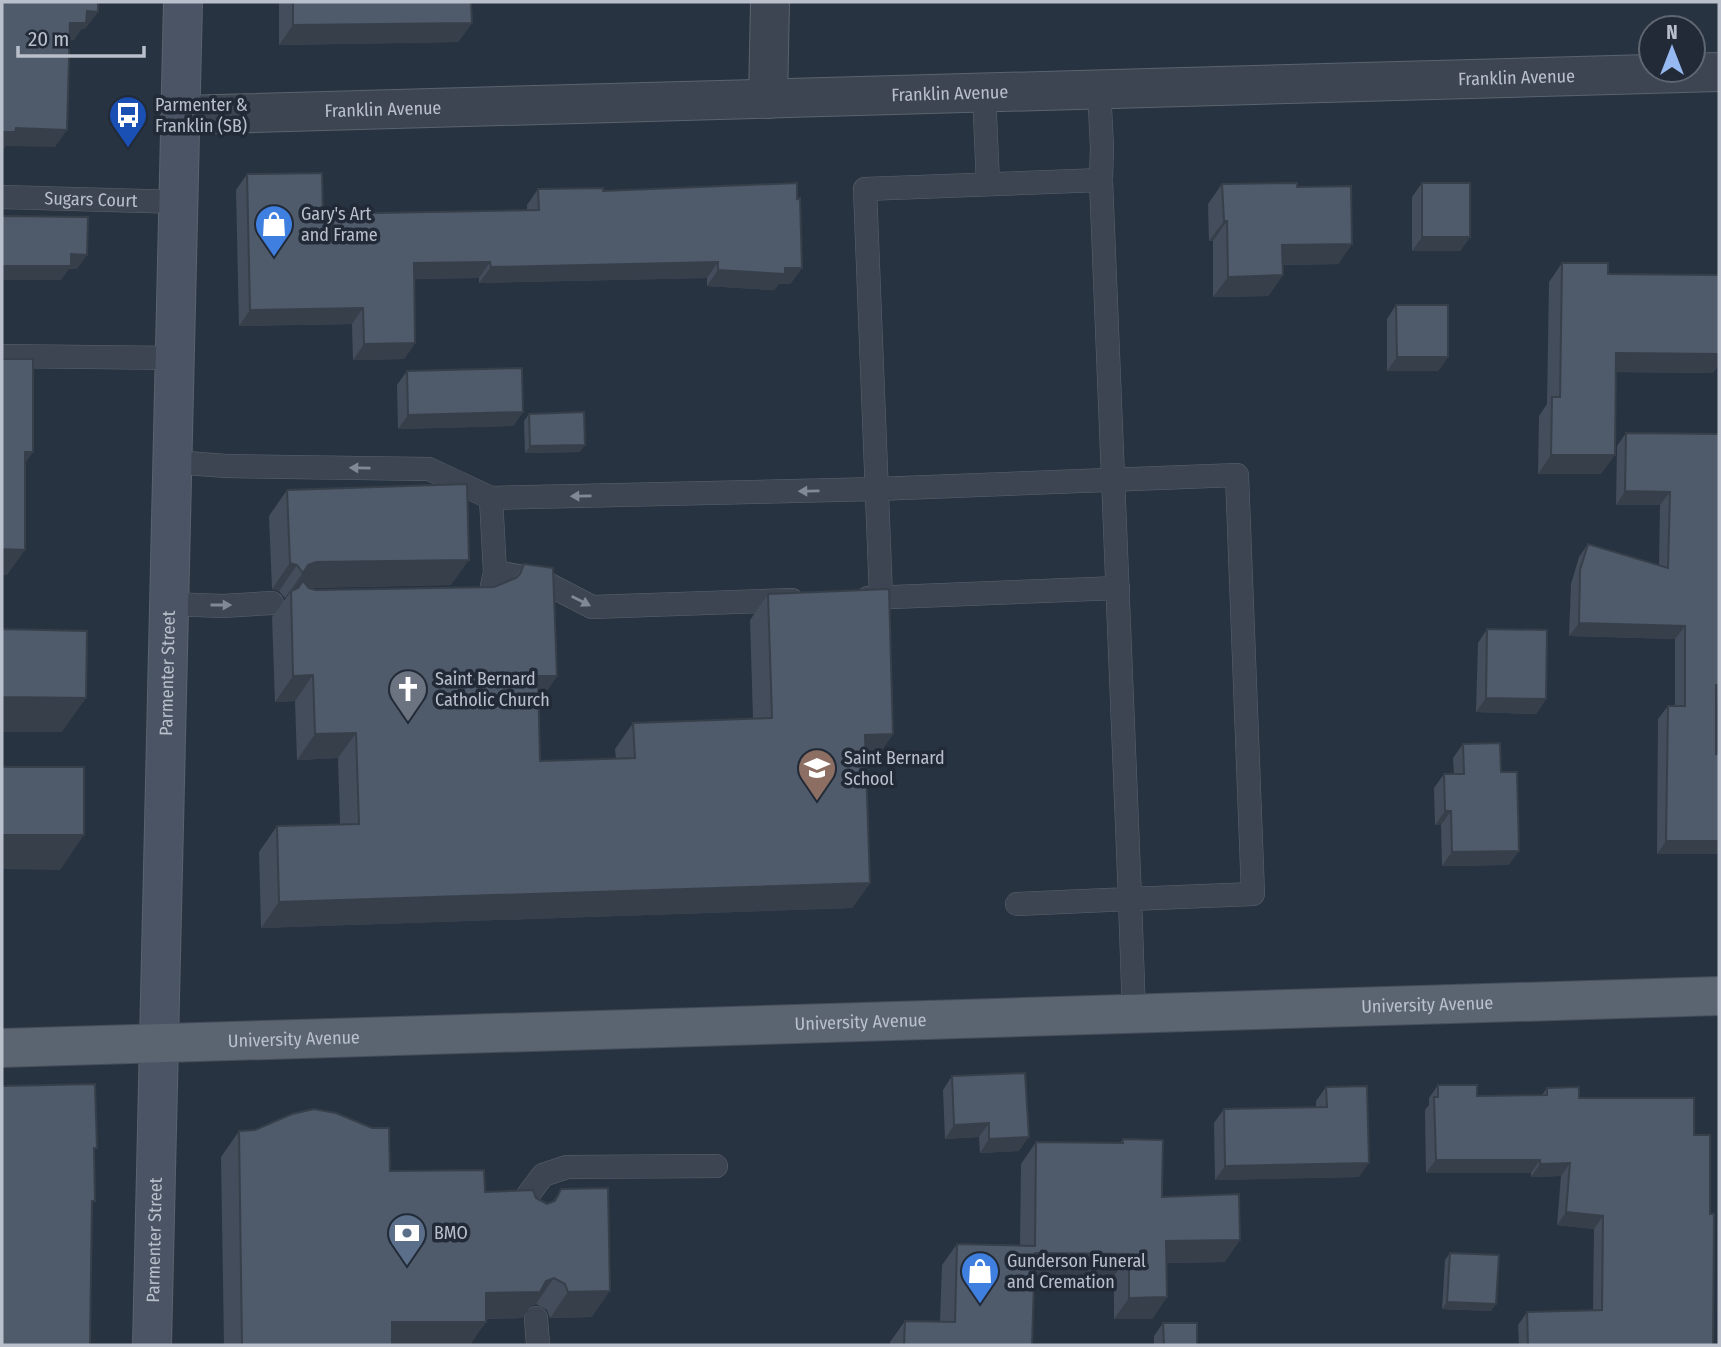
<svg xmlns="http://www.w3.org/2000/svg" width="1721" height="1347" font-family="'Fira Sans Condensed',sans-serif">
<rect width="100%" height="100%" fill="#283341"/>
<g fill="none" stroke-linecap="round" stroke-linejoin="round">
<defs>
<g id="lane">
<path d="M1099,89L1102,147L1101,180"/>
<path d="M984,92L988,184"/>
<path id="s1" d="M2,197L180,202"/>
<path d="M2,356L176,358"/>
<path d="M173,462L226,466L429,469L491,498L877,489L1237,475L1253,894L1130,899L1134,1014"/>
<path d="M491,498L495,572L492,586"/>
<path d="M495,572L540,580L592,607L792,600"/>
<path d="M881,597L865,189L1101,180L1130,899L1017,904"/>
<path d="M868,598L1118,588"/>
<path d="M169,604L223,606L272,603"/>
<path d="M529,1216L528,1195L543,1175L567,1167L716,1166"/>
<path d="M536,1318L538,1345"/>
</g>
<g id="street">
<path d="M768,99L770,2"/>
<path id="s2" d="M182,115L1719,72"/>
</g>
<g id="secondary">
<path id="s3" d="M152,1345L183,2"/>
</g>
<g id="primary">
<path id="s4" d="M2,1048L1719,996"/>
</g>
</defs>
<use href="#lane" stroke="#5a636e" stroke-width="24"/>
<use href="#street" stroke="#5a636e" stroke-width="40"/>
<use href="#secondary" stroke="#5a636e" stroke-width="40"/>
<use href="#primary" stroke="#464e5a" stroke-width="40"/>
<use href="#lane" stroke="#3c4551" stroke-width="23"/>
<use href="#street" stroke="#3c4551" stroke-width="38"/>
<use href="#secondary" stroke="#4b5464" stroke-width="38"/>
<use href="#primary" stroke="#5b6471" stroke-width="38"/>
</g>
<path fill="#444d5b" d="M279,2H471L472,23L458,42L279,45Z
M247,174L323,214L527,210V205L538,189L797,199L802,268L790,284H779L774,290L707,286V278L479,283V278L414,279L415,343L404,359L353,360L352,324L239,326L236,190Z
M1422,183L1470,237L1460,251H1412V197Z
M1222,184L1297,187L1352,244L1338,264L1282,265L1283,275L1268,296L1213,297V241H1209L1208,204Z
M1562,263L1608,274L1713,373L1615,372L1601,474H1538L1539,416L1547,404L1549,282Z
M1396,305L1448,357L1438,371H1387V319Z
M407,371L523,412L513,426L398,429L397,385Z
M529,414L580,452L525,453L524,421Z
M1626,433L1719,434V698H1716V754H1719V854H1657L1658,719L1668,706H1675V639L1569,636L1571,584L1579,557L1588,544L1659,565L1660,505H1616L1617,446Z
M287,490L451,585L309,588L316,590L494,587L513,579L524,564L557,676L539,702L540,761L616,759L615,749L633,723L753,718L750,620L768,594L893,734L875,760H865L870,883L852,908L261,928L259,852L277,826L340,824L338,758L297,760L295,701L275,702L272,617L291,591L298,588L291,590L285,598L279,591L272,589L269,516Z
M1487,629L1546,699L1536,714L1476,712L1478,643Z
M1463,744L1501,772L1509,865L1442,866L1441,825H1435L1434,788L1444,774H1454L1453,758Z
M952,1076L1019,1151L980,1153L979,1137L945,1139L943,1090Z
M1438,1085L1477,1096L1542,1095L1547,1088L1694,1135L1710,1214L1713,1345H1519L1518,1325L1527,1312L1593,1310L1594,1229L1557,1225L1561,1176L1531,1177V1173H1426L1425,1110L1429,1105V1098Z
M1326,1087L1359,1177L1215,1180L1214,1123L1224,1109L1316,1107V1101Z
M239,1131L390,1171L485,1192L536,1198L547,1204L552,1203L561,1189L592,1317L550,1318L547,1310L536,1304L531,1306L522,1318L486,1319L470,1345H224L221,1157Z
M1123,1139L1162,1197L1225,1262L1166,1263L1167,1297L1152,1319H1114V1276L1034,1275L1032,1345H890V1342L905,1321L940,1322L942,1265L957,1244L1020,1245L1021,1164L1036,1142L1120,1143Z
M1450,1253L1496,1304L1491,1311L1442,1309L1445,1260Z
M1163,1323L1197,1345H1154V1336Z"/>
<path fill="#373f4a" d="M87,11L98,12L85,29H82L74,40H58L70,23Z
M472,23L458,42L279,45L293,25Z
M16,128L67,130L55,147L6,146L3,150H2V132Z
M1224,221H1227L1213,241H1209Z
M1422,237H1470L1460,251H1412Z
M1352,244L1338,264L1267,265L1282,245Z
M71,254L87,255L77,269H69L61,280H2V266Z
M490,262L479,278L402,279L414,263Z
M718,262L707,278L479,283L491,267Z
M802,268L790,284H779L774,290L707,286L718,270Z
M1283,275L1268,296L1213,297L1228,277Z
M363,308L352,324L239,326L250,310Z
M415,343L404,359L353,360L364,344Z
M1616,353L1719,354V365L1713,373L1602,372Z
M1397,357H1448L1438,371H1387Z
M523,412L513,426L398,429L408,415Z
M585,445L580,452L525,453L530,446Z
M25,452H33L15,478Z
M1551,455H1615L1601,474H1538Z
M1625,491L1670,492L1660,505H1616Z
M2,549L25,550L7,575H2Z
M469,560L451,585L299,588L303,581L298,588L291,590L308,565L316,562Z
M290,563L297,565L279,591L272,589Z
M1579,623L1685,626L1675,639L1569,636Z
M313,675L295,701L275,702L293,676Z
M538,676H557L539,702H520Z
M1716,685H1719V698H1707Z
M2,697L86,698L62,732H2Z
M1486,698L1546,699L1536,714L1476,712Z
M356,733L338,758L297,760L315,734Z
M893,734L875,760L846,761L865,735Z
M1445,811H1451L1441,825H1435Z
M2,835H84L60,870L2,869Z
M1666,841H1719V854H1657Z
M1519,851L1509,865L1442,866L1452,852Z
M870,883L852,908L261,928L279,902Z
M989,1123L979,1137L945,1139L954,1125Z
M1029,1137L1019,1151L980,1153L989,1139Z
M1436,1160H1540L1531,1173H1426Z
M1369,1163L1359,1177L1215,1180L1225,1166Z
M1570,1163L1561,1176L1531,1177L1540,1164Z
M1566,1212L1603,1216L1594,1229L1557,1225Z
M1240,1240L1225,1262L1151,1263L1166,1241Z
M1035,1253L1129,1254L1114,1276L1019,1275Z
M554,1278L536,1304L531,1306L522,1318L468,1319L486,1293L546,1281Z
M610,1291L592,1317L550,1318L568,1292Z
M1167,1297L1152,1319H1114L1129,1298Z
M1447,1302L1496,1304L1491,1311L1442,1309Z
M392,1322H486L470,1345H376Z"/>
<path fill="#4f5a6a" stroke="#373f4a" stroke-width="2" d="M2,2H98V12L87,11L86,23H70L67,130L16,128L15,132H2Z
M293,2H471L472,23L293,25Z
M322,173L323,214L539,210L538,189L603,188V191L797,183V199L800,198L802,268H785V274L718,270V262L491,267L490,262L414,263L415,343L364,344L363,308L250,310L247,174Z
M1297,183V187L1351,186L1352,244L1282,245L1283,275L1228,277L1227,221H1224L1222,184Z
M1422,183H1470V237H1422Z
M2,216L88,217L87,255L71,254V266H2Z
M1562,263H1608V274L1719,275V354L1616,353L1615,455H1551L1552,397H1560Z
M1396,305H1448V357H1397Z
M2,359H33V452H25V550L2,549Z
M522,368L523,412L408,415L407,371Z
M584,412L585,445L530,446L529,414Z
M1626,433L1719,434V685H1716V754H1719V841H1666L1668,706H1685V626L1579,623L1580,570L1588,544L1668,568L1670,492L1625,491Z
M467,484L469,560L316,562L308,565L303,573L297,565L290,563L287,490Z
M524,564L553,568L557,676H538L540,761L635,758L633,723L772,718L768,594L889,589L893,734L865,735L870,883L279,902L277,826L359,824L356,733L315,734L313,675L293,676L291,591L298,588L303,581L309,588L316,590L494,587L516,578L520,574Z
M2,629L87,631L86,698L2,697Z
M1487,629L1547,630L1546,699L1486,698Z
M1500,743L1501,772H1517L1519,851L1452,852L1451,811H1445L1444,774H1464L1463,744Z
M2,767H84V835H2Z
M1025,1073L1029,1137L989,1139V1123L954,1125L952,1076Z
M95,1084L97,1148H94L95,1201H92L90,1345H2V1086Z
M1438,1085H1477V1096L1547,1095V1088L1579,1087V1098H1694V1135H1710V1214H1714L1713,1345H1528L1527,1312L1602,1310L1603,1216L1566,1212L1570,1163L1540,1164V1160H1436L1434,1097H1438Z
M1367,1086L1369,1163L1225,1166L1224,1109L1327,1107L1326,1087Z
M314,1109L336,1113L372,1128H389L390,1171L484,1170L485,1192L533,1190L536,1198L547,1204L555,1201L561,1189L608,1188L610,1291L568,1292L565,1284L554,1278L546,1281L540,1292L486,1293V1322H392V1345H242L239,1131L255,1130L292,1114Z
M1123,1139L1163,1140L1162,1197L1239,1194L1240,1240L1166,1241L1167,1297L1129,1298V1254L1035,1253L1032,1345H904L905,1321L955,1322L957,1244L1035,1246L1036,1142L1123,1143Z
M1450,1253L1499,1255L1496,1304L1447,1302Z
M1163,1323H1197V1345H1164Z"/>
<defs><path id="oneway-solid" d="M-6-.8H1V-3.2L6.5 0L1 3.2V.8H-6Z" transform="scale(1.75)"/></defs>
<g fill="#818994">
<use href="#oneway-solid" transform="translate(360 468) rotate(-179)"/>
<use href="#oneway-solid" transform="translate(809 491) rotate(179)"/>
<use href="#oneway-solid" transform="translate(581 496) rotate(179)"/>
<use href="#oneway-solid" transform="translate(581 601) rotate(27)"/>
<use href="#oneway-solid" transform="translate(221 605)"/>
</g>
<defs>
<symbol id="bus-pin" viewBox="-11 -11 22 30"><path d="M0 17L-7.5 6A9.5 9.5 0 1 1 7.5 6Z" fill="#1a4fb4" stroke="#212a36"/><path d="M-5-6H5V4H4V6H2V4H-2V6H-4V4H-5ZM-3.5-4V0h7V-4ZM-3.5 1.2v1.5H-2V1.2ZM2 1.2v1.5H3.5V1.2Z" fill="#fff"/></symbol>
<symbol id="shop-pin" viewBox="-11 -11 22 30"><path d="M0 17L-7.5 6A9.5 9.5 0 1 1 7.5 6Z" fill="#3f7fe0" stroke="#212a36"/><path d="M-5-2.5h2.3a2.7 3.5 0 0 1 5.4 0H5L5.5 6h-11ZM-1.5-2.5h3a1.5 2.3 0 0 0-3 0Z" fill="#fff"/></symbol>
<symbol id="church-pin" viewBox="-11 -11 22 30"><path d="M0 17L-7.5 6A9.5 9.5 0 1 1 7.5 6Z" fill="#6b7280" stroke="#212a36"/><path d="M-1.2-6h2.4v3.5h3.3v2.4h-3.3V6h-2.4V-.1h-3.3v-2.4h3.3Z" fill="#fff"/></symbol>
<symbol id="school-pin" viewBox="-11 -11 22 30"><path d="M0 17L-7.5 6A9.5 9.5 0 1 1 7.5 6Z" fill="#8d6e63" stroke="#212a36"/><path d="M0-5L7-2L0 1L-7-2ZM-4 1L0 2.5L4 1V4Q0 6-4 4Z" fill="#fff"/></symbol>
<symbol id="bank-pin" viewBox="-11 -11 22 30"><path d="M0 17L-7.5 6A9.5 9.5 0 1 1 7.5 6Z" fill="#5c6f8a" stroke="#212a36"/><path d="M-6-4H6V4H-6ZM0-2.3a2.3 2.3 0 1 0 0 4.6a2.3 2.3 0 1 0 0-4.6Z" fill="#fff"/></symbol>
</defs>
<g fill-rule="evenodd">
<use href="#bus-pin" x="106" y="93" width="44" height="60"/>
<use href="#shop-pin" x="252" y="202" width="44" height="60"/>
<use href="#church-pin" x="386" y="667" width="44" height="60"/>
<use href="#school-pin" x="795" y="746" width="44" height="60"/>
<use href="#bank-pin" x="385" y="1211" width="44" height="60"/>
<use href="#shop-pin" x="958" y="1249" width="44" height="60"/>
</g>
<g text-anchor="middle" stroke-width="7" stroke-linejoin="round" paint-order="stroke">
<g font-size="18" fill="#b9c0cb" stroke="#212a36">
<text dy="6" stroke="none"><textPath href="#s2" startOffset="1335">Franklin Avenue</textPath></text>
<text dy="6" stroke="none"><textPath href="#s2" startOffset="768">Franklin Avenue</textPath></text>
<text dy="6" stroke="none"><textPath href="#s2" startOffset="201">Franklin Avenue</textPath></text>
<text dy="6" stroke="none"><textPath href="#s1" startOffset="89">Sugars Court</textPath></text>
<text dy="6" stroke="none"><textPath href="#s3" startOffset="672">Parmenter Street</textPath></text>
<text dy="6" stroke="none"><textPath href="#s4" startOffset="1426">University Avenue</textPath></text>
<text dy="6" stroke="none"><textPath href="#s4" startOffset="859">University Avenue</textPath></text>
<text dy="6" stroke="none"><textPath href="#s4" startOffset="292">University Avenue</textPath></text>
<text dy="6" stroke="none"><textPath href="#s3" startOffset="105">Parmenter Street</textPath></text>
</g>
<g font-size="18" fill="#b9c0cb" stroke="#212a36" text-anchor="start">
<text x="155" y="111">Parmenter &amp;<tspan x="155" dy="21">Franklin (SB)</tspan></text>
<text x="301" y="220">Gary's Art<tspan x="301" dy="21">and Frame</tspan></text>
<text x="435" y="685">Saint Bernard<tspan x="435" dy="21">Catholic Church</tspan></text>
<text x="844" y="764">Saint Bernard<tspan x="844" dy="21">School</tspan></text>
<text x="434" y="1239">BMO</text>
<text x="1007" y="1267">Gunderson Funeral<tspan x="1007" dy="21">and Cremation</tspan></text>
</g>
</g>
<rect width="1721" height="1347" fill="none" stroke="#b9c0cb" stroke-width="7"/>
<g transform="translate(1672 49)"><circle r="33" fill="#212a36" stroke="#5e6672" stroke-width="2"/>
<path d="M0-5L12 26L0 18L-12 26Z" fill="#97b9f2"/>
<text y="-10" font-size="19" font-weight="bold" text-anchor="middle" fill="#b9c0cb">N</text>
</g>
<path d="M18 46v10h126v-10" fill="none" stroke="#b9c0cb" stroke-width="3.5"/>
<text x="28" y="46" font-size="21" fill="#b9c0cb" stroke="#212a36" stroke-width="5" paint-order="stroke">20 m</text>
</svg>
